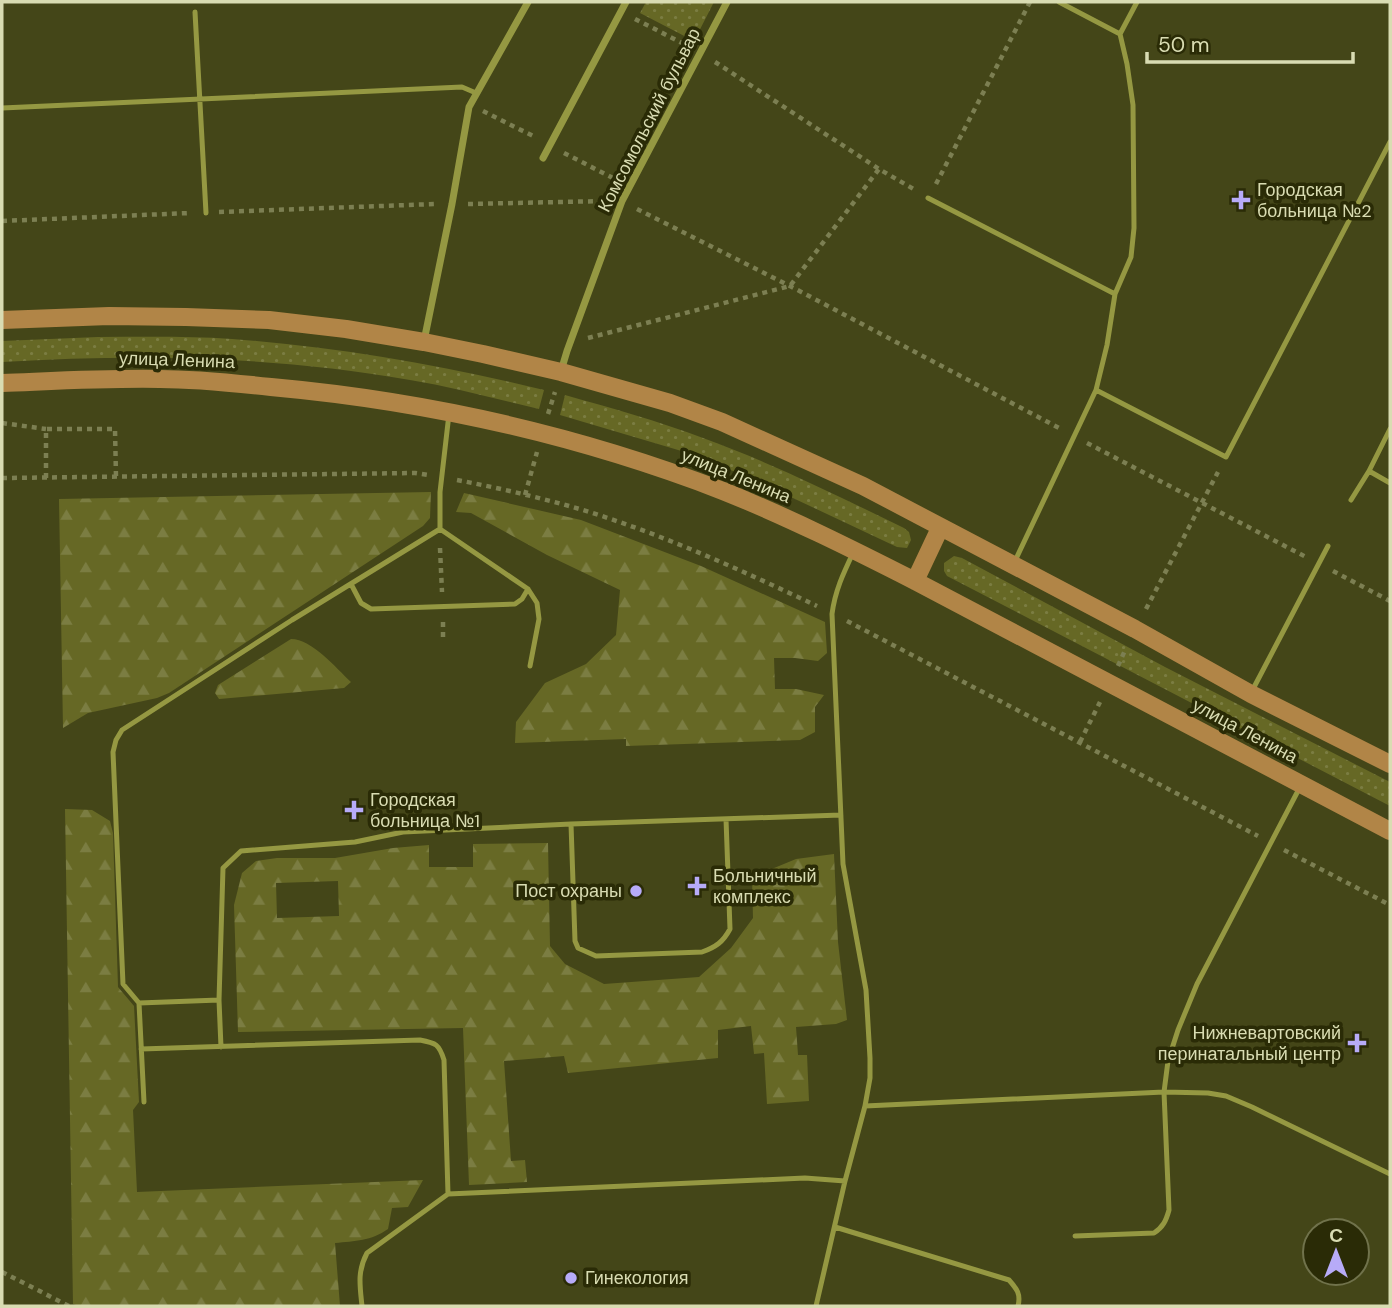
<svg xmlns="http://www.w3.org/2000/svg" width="1392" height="1308" font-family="'DM Sans',sans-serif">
<defs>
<pattern id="grass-dots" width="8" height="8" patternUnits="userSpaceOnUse" patternTransform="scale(1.75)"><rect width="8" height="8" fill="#666825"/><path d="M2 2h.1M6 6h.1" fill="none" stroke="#7b7d42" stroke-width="1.8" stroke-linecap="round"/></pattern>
<pattern id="forest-firs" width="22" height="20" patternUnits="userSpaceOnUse" patternTransform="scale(1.75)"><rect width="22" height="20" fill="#666825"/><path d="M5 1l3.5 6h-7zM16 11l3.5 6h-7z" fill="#7b7d42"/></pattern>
</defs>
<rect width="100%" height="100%" fill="#444618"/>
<path fill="url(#grass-dots)" d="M646,2H714L694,41L640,13Z
M98,337C143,337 188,336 232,339C338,347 441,365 544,390L539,409C496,399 453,387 410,380C272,356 141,354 2,362V341Z
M565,395C611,408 658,421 703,438C772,463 838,496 904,528L909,532L911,540L907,548L897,547L759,482L695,455L560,415Z
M954,556L962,558L1165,667L1390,782V806L947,576L944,571V563Z"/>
<path fill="url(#forest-firs)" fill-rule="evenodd" d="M431,492L430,518L423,526L169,693L157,698L88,713L63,728L59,499Z
M464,493L581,520L701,566L825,622L827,653L818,661L795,658H774L775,689H796L824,695L815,707V732L800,740L626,746V739L515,743L516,722L545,683L586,664L616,635L620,590L547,555L471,513L456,512Z
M291,639C312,639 336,668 351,682L344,688L219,699L215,693L218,685Z
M65,809L92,810L110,821L113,833L118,987L134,1006L139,1102L133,1110L137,1192L423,1180L408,1207L392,1208L388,1229C371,1241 355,1241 335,1243L340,1306H79L73,1304Z
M548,843L550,946L565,964L604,984L699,977L731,948L753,918L752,877L796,859L834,854L838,942L847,1020L836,1024L796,1027L798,1055H807L809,1101L767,1104L764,1053L754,1054L751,1026L718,1030V1058L568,1073L564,1056L504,1061L511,1161L525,1160L527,1182L469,1185L463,1028L238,1032L234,905L242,873L256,861L277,858H335L393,848L429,845V867H473V844ZM338,881L339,916L277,918L276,883Z"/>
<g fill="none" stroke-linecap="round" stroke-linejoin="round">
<path stroke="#7c7f52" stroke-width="4.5" stroke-dasharray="5 5" stroke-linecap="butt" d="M635,19L686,45
M715,62L879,169L917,191
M483,111L535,137
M564,153L615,179
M936,184L1030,2
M468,204L606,201
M637,209L790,286L1061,429
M219,212L435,204
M2,221L190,213
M588,338L790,286L879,169
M548,414L555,392
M2,423L46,429
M1087,443L1306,557
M2,478L415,473L428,475
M46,478V429H115L116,477
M457,480C499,488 542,498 583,510C664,535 741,570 817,606
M525,495L537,452
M440,548L442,592
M1333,571L1390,601
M1146,609L1218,472
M847,621L1258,836
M443,622V638
M1118,666L1126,648
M1080,742L1100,702
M1284,850L1390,905
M2,1272L69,1306"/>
<path stroke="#959842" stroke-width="5" d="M1059,2L1120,34
M195,12L206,213
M2,108L462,87L476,93
M928,198L1115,294
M1096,390L1226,457L1390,142
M449,414L440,492V529L528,589L537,603L539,619L530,666
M1369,471L1390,483
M1351,500L1369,471L1390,429
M1015,561L1096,390L1107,345L1115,294L1131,257L1134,228L1133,105L1127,64L1120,34L1137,2
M351,584L361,603L371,609L515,604L522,599L528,589
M1252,691L1328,546
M571,824L575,941L578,948L596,956L702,952C716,947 723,942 730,929L726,819
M219,1000L223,868L241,851L355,842L403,832L571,824L841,815
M139,1003L219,1000L221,1047
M141,1049L420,1040C436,1043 439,1044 444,1060L448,1194L367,1253C357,1272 360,1286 362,1306
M144,1102L139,1003L123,984L113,752L116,740L122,730L292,620L440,529
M865,1106L1164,1092L1208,1093L1226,1096L1252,1107L1390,1174
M448,1194L805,1178L845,1181
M835,1227L1009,1280C1017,1289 1021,1294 1018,1306
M1075,1236L1154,1233C1163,1227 1166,1221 1169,1210L1164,1092L1168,1061L1178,1030L1197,984L1300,787
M816,1306L845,1181L865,1106L870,1078V1058L866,990L843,864L832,614C835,591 843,574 853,553"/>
<path stroke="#959842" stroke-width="7" d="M543,158L626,2
M424,341L452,204L469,107L528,2
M561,371L567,351L622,201L727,2"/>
<path stroke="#b18547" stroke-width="18" d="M2,320L109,316L186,317L269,320L346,329L424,342L483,354L561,372L670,403L722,422L863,486L1135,629L1251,694L1390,764
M2,383C55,381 107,378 160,379C197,379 234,383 271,387C426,401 578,435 723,491C788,517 852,549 915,581L1390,831
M915,581L940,528"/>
</g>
<g fill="#b7abf8" stroke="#2a2b06" stroke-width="2.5">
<path d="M1237.5 189.5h7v7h7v7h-7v7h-7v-7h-7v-7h7z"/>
<path d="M350.5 799.5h7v7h7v7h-7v7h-7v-7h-7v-7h7z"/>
<path d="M693.5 875.5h7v7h7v7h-7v7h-7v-7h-7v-7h7z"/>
<circle cx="636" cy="891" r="7"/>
<path d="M1353.5 1032.5h7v7h7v7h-7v7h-7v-7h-7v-7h7z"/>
<circle cx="571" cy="1278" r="7"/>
</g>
<g text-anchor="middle" stroke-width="7" stroke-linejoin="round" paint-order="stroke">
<g font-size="18" fill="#d9dcb2" stroke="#2a2b06">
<text transform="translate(649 120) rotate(-63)" y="6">Комсомольский бульвар</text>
<text transform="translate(177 360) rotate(2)" y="6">улица Ленина</text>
<text transform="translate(736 476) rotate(22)" y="6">улица Ленина</text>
<text transform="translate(1245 731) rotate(28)" y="6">улица Ленина</text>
</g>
<g font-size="18" fill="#d9dcb2" stroke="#2a2b06" text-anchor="start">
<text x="1257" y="196">Городская<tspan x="1257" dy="21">больница №2</tspan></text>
<text x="370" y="806">Городская<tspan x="370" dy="21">больница №1</tspan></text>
<text x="713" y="882">Больничный<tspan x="713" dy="21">комплекс</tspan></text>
<text x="622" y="897" text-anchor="end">Пост охраны</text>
<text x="1341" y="1039" text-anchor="end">Нижневартовский<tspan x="1341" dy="21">перинатальный центр</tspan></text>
<text x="585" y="1284">Гинекология</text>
</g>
</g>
<rect width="1392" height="1308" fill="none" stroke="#d9dcb2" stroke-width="7"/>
<g transform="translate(1336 1252)"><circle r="33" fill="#2a2b06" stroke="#70724b" stroke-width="2"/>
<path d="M0-5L12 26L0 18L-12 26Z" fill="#b7abf8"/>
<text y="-10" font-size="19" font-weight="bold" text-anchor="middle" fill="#d9dcb2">С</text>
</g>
<path d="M1147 52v10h206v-10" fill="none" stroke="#d9dcb2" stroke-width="3.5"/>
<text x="1158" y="52" font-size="21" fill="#d9dcb2" stroke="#2a2b06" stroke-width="5" paint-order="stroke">50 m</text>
</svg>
